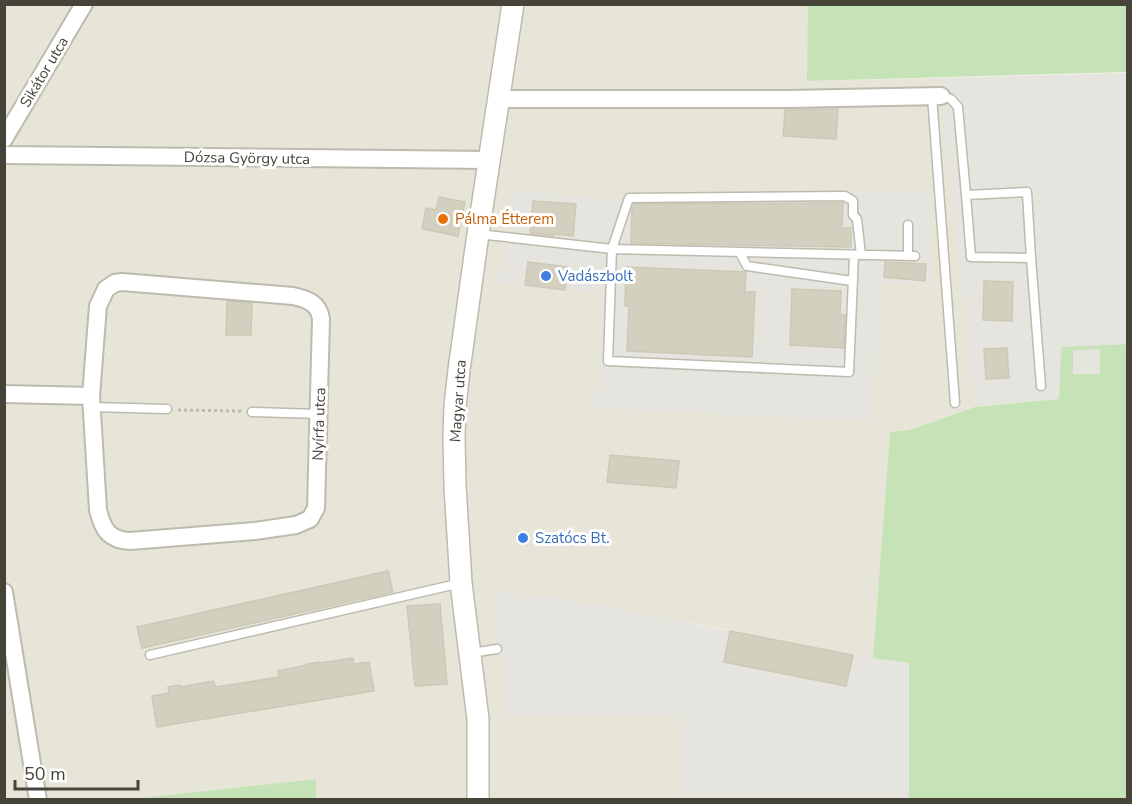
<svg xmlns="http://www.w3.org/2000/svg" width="1132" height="804" font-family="'Nunito Sans',sans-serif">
<rect width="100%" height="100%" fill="#f3f2e9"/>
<path fill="#e6e5d8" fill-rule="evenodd" d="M5,5H808V81L940,78L975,407L909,430L890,432L873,658L566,599L495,592L505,698V716L685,718L678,799H316V779L131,799L5,800ZM512,190L621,201L881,283L873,422L603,293L497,282L503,248L511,246L514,227Z"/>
<path fill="#e5e4de" d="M1127,73V344L1061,347L1059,399L975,407L940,78Z
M512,190L621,201L627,192H930L931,283L881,284L873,422L594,408L603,293L497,282L503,248L511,246L514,227L508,219Z
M1072,349H1100L1101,374H1073Z
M495,591L566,599L853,655L909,663V799H678L685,718L505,716V698Z"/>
<path fill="#c5e3b6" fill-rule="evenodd" d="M808,5H1127V72L807,81Z
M1127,344V799H909V663L873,658L890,432L909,430L975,407L1059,399L1061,347ZM1100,349V374H1073V350Z
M316,779V799H131Z"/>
<path fill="#d3d0c0" stroke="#cdc9b4" stroke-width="1.5" d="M838,109L836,139L783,136L785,110Z
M439,197L465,202L458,236L422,229L426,208L436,210Z
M533,201L576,204L573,236L554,234V236L530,233Z
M843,203L842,228H851V247L631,243L632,210L634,204Z
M528,262L568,267L565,290L525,285Z
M885,262L926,264L925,281L884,277Z
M626,267L746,272L745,292H755L752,357L627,351L629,306H625Z
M984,281L1013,282L1012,321L983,320Z
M792,289L841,291L840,314L845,315L844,348L790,345Z
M227,301L252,303L251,335H226Z
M1007,348L1009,378L986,379L984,349Z
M610,455L679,461L676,488L607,482Z
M388,571L393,592L142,648L137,627Z
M440,604L447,684L415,686L407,606Z
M730,631L853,655L846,686L724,662Z
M353,658L354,664L369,662L374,691L157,727L152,696L169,693L168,687L180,685L181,687L213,681L216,687L279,677L278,671L307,665V664L319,662L320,663Z"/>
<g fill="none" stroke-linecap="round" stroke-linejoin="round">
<defs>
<path id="service" d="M932,96L955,403
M941,96L951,99L958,107L966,195
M1027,192L1031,258L971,257L966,195Z
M478,234L612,249L915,256
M740,253L747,266L852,281
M854,255L849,372L608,361L612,249L629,198L845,196L853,201V215L857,219L861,255
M908,256V225
M1031,258L1041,386
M91,407L167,409
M252,412L319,414
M471,653L497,649
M150,655L461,583"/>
<path id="minor" d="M499,99H788L941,96
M4,139L84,4
M4,155L489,160
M122,282L293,296C307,299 319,303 321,319L316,508L310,519L296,525L255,531L130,541C109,540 103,530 98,510L91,396L98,306L106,289L115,283Z
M4,394L91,396
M4,592L38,800"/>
<path id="tertiary" d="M478,800V719L461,583L455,486L454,437L455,406L459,370L478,234L513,4"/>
</defs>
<use href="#service" stroke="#bdbbad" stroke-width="11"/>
<use href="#minor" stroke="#bdbbad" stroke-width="20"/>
<use href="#tertiary" stroke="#bdbbad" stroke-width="24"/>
<path stroke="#beba9f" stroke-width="3" stroke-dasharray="3 3" stroke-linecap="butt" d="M178,410L241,411"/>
<use href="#service" stroke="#fff" stroke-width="8"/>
<use href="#minor" stroke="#fff" stroke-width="16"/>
<use href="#tertiary" stroke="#fff" stroke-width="21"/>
</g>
<circle fill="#e8710a" stroke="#fff" stroke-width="2" cx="443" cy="219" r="6"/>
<g fill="#3f7fe0" stroke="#fff" stroke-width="2">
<circle cx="546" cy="276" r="6"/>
<circle cx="523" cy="538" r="6"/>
</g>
<g text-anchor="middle" stroke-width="6" stroke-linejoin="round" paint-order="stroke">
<g font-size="15" fill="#464338" stroke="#fff">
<text transform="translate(44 72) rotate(-59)" y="5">Sikátor utca</text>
<text transform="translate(247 158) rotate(1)" y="5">Dózsa György utca</text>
<text transform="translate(458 401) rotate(-86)" y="5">Magyar utca</text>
<text transform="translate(319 424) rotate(-88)" y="5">Nyírfa utca</text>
</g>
<g font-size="15" fill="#c56008" stroke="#fff" text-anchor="start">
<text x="455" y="224">Pálma Étterem</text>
</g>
<g font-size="15" fill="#366cbe" stroke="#fff" text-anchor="start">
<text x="558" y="281">Vadászbolt</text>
<text x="535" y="543">Szatócs Bt.</text>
</g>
</g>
<rect width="1132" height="804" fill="none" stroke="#464338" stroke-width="12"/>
<path d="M15 780v9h123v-9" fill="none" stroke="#464338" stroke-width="3"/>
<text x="24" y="780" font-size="18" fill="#464338" stroke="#ffffff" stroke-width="4.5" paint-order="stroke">50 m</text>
</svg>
